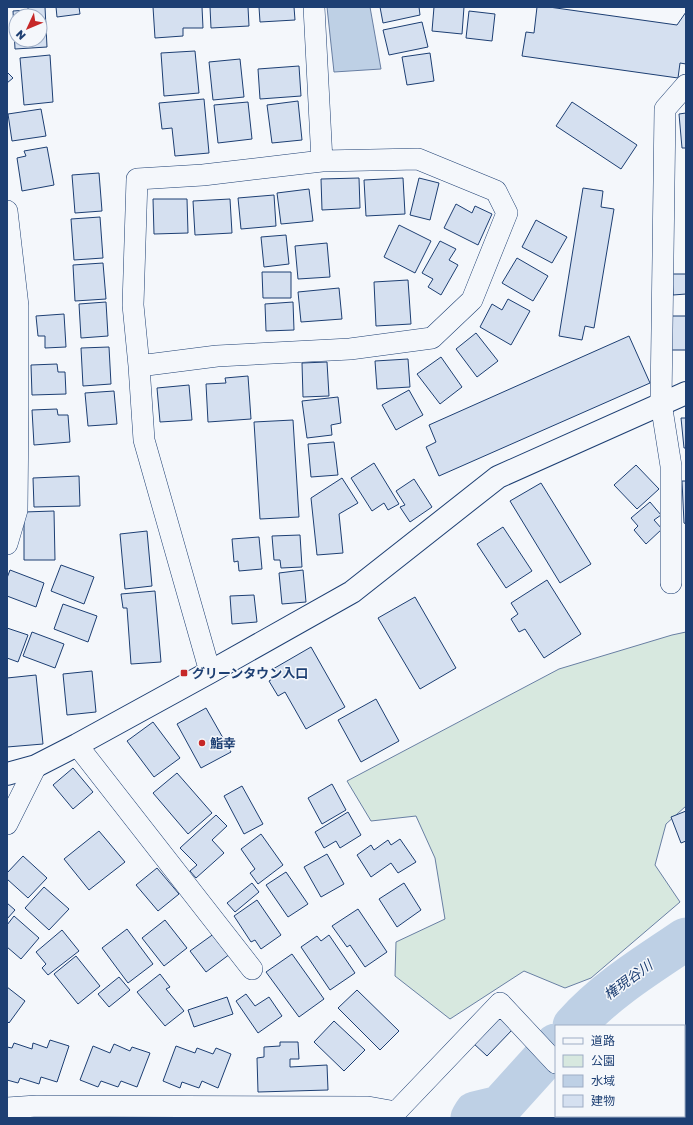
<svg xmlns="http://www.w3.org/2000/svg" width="693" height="1125" font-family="'Golos Text','Noto Sans JP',sans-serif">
<rect width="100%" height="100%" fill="#f4f7fb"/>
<path fill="#d7e8df" stroke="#687fa3" d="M686,632V806L666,824L655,865L680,902L591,978L565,988L524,971L450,1019L395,976L396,942L445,919L435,858L416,816L371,821L347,781L559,669L672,635Z"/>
<path fill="#bed0e5" stroke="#687fa3" d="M327,7H370L381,69L334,72Z"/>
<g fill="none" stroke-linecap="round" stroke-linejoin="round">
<path stroke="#bed0e5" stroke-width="43" d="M574,1026C605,991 647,965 686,939
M472,1118L475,1113L500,1107L556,1045"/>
</g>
<path fill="#d5e0f0" stroke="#1d3f73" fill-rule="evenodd" d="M28,7H45L47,47L15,49L13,11L28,10ZM16,16H40V40H16Z
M56,7H79L80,14L57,17Z
M153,7H202L203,28H183V36L155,38Z
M210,7H248L249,26L211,28Z
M259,7H294L295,20L260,22Z
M380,7H419L420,15L383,23Z
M434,7H464L462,34L432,31Z
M537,7H549L677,25L686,12V64L680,63L678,78L522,56L526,32L534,33Z
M469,11L495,14L492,41L466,38Z
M422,22L428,47L389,55L383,30Z
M195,51L199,93L164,96L161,53Z
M430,53L434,81L407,85L402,57Z
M50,55L53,102L24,105L20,58Z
M240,59L244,97L213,100L209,62Z
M299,66L301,96L260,99L258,69Z
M7,72L13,78L7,83Z
M204,99L209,153L175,156L172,128L162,129L159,103Z
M298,101L302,140L272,143L267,105Z
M248,102L252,139L218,143L214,105Z
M572,102L637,145L621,169L556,126Z
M41,109L46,136L12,141L8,114Z
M686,113V148H682L679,114Z
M47,147L54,185L22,191L17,158L26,156L24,151Z
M99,173L102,211L75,213L72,175Z
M359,178L360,208L322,210L321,179Z
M403,178L405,214L366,216L364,180Z
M419,178L439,183L430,220L410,215Z
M583,188L603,191L601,207L614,209L594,328L585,326L582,340L559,336Z
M309,189L313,221L281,224L277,193Z
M274,195L276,226L241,229L238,198Z
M153,199H187L188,233L154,234Z
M230,199L232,233L195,235L193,201Z
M456,204L472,213L475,206L492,214L478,245L444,228Z
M100,217L103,258L74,260L71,219Z
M536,220L567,237L552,263L522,247Z
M399,225L431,241L415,273L384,257Z
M286,235L289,264L264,267L261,237Z
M440,241L456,249L449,260L458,265L441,295L428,287L433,279L422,273Z
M327,243L330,277L298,279L295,246Z
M517,258L548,276L533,301L502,283Z
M103,263L106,299L75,301L73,265Z
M262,272H291V298H263Z
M672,274H686V294L673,295Z
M408,280L411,324L376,326L374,282Z
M339,288L342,319L301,322L298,292Z
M508,299L530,311L511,345L480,327L492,304L502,310Z
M106,302L108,336L81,338L79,304Z
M293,302L294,330L266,331L265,304Z
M64,314L66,347L45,348V336H38L36,316Z
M671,316H686V350H671Z
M476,333L498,361L477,377L456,349Z
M629,336L650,383L439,476L426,447L436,442L429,425Z
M109,347L111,384L83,386L81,348Z
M441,357L462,387L440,404L417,374Z
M408,359L410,387L377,389L375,361Z
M327,362L329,396L303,397L302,363Z
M57,364L58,372H65L66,394L32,395L31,365Z
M248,376L251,419L208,422L206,384L226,383L225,378Z
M189,385L192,420L160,422L157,388Z
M409,390L423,415L396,430L382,405Z
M114,391L117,424L88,426L85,393Z
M338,397L341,423L331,425L332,435L307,438L302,401Z
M57,409L58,415H68L70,442L34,445L32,410Z
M681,418H686V448H684Z
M293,420L299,517L260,519L254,422Z
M334,442L338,475L311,477L308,444Z
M374,463L399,504L388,510L384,503L372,511L351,478Z
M636,465L659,489L637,509L614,485Z
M79,476L80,506L34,507L33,478Z
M342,478L358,503L339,514L343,553L317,555L311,498Z
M414,479L432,507L410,522L400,507L405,505L396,491Z
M682,481H686V524L684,523Z
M541,483L591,564L560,583L510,501Z
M650,502L661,515L654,520L662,529L646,544L634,530L638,526L631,518Z
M54,511L55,560H24V512Z
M503,527L532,571L506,588L477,544Z
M147,531L152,586L125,589L120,534Z
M300,535L302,567L281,568L280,560H274L272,536Z
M259,537L262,569L239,571L238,561L234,562L232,539Z
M61,565L94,577L84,604L51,591Z
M10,570L44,583L36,607L7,596V578Z
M303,570L306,602L282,604L279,573Z
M547,580L581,634L544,658L525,629L519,632L511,619L518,614L511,603Z
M155,591L161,662L131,664L127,608H123L121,594Z
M254,595L257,622L232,624L230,596Z
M415,597L456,668L420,689L378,618Z
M63,604L97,616L88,642L54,629Z
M7,628L28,635L18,662L7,658Z
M32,632L64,644L55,668L23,656Z
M311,647L345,707L306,729L285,692L278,696L269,681L277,676L273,669Z
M92,671L96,712L67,715L63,674Z
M36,675L43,744L7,747V678Z
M376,699L399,741L361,762L338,720Z
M206,708L231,752L201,768L177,724Z
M153,722L180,758L154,777L127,741Z
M73,768L93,792L73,809L53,785Z
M177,773L212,813L188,834L153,793Z
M332,784L346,810L322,824L308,798Z
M242,786L263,824L244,834L224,796Z
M686,811V841L681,843L671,817Z
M348,812L361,835L340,848L336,841L324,848L315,832Z
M216,815L227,826L212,840L224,853L196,878L190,871L197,865L180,848Z
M99,831L125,862L89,890L64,859Z
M261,834L283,865L258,884L250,873L255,869L241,849Z
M400,839L416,862L398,873L391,863L371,877L357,855L371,845L374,850L388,840L391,845Z
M327,854L344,884L321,897L304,867Z
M23,856L47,878L28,898L7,879V873Z
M157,868L179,894L158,911L136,885Z
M286,872L308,904L288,917L266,885Z
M252,883L259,892L235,912L227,903Z
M404,883L421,910L397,927L379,899Z
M44,887L69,909L49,930L25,908Z
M257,900L281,935L261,949L255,940L251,942L234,916Z
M7,903L15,910L7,919Z
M358,909L387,952L365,967L350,945L347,947L332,926Z
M14,916L39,938L21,959L7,947V925Z
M165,920L187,948L164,966L142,938Z
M127,929L153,964L128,983L102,948Z
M62,930L79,951L48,975L42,968L46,964L36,952Z
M215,933L230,954L206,972L190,951Z
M329,935L355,973L330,990L301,947L317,936L321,941Z
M292,954L324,999L299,1017L266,972Z
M76,956L100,986L78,1004L54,974Z
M160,974L170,987L166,989L184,1011L165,1026L137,992Z
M119,977L130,990L109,1007L98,994Z
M7,987L25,1001L9,1023L7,1021Z
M357,990L399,1031L380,1050L338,1008Z
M246,994L255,1006L269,997L282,1016L258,1033L236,1001Z
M227,997L233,1014L194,1027L188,1010Z
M499,1016L513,1029L487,1056L473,1043Z
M334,1021L365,1050L344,1071L314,1042Z
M50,1040L69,1046L57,1082L41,1077L39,1084L20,1078L18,1083L7,1080V1047L12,1048L14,1043L32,1049L33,1043L47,1048Z
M280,1042H298L299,1059H290V1067L327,1065L328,1090L258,1092L257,1058L264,1057V1047L280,1046Z
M114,1044L130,1051L132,1047L150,1053L137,1087L121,1081L118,1087L101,1081L98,1087L80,1080L93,1046L110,1053Z
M176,1046L195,1053L197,1048L213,1054L216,1048L231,1054L218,1088L202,1081L199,1088L182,1082L180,1088L163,1081Z"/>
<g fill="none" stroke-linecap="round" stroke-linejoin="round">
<defs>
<path id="minor" d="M314,7L322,161
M7,211L18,306V407L17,510L7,544
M139,366L217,356L350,349L432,338L472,300L507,213L496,191L418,159L322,161L203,175L137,179L133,305L139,366L144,440L210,672
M671,583V466L661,403L665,109L686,85
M77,745L252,969
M7,824L36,766
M7,1108L37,1106L368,1107L396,1112V1118
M396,1112L500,1003L556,1063"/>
<path id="tertiary" d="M7,774L36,766L77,745L210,672L352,592L498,477L686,393"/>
</defs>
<use href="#minor" stroke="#1d3f73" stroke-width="22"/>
<use href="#tertiary" stroke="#1d3f73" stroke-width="24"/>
<use href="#minor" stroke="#f4f7fb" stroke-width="21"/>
<use href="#tertiary" stroke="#f4f7fb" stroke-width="22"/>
</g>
<g fill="#c62828" stroke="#f4f7fb" stroke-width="1.5">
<rect x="180" y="669" width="8" height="8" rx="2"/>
<circle cx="202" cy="743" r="4"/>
</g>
<g text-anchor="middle" stroke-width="3" stroke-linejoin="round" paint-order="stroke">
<g font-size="13" font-weight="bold" fill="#1d3f73" stroke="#f4f7fb" text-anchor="start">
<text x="192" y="678">グリーンタウン入口</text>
<text x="210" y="748">鮨幸</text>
</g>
<g font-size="14" font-style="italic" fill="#1d3f73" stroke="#f4f7fb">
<text transform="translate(628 980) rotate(-36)" y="5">権現谷川</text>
</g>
</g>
<rect width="693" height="1125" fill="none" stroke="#1d3f73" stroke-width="16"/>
<rect x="555" y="1025" width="130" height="92" fill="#f4f7fb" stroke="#9eadc5"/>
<rect x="563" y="1038" width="20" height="6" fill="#f4f7fb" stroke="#9eadc5"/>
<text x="591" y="1045" font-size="12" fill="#1d3f73">道路</text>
<rect x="563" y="1055" width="20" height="12" fill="#d7e8df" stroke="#9eadc5"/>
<text x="591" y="1065" font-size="12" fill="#1d3f73">公園</text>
<rect x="563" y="1075" width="20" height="12" fill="#bed0e5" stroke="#9eadc5"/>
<text x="591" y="1085" font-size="12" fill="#1d3f73">水域</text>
<rect x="563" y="1095" width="20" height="12" fill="#d5e0f0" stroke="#9eadc5"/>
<text x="591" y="1105" font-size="12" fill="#1d3f73">建物</text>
<g transform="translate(28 28) rotate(226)"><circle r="19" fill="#f4f7fb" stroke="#9eadc5"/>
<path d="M0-3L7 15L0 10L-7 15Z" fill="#c62828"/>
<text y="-6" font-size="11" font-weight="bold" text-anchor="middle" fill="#1d3f73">N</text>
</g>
</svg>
